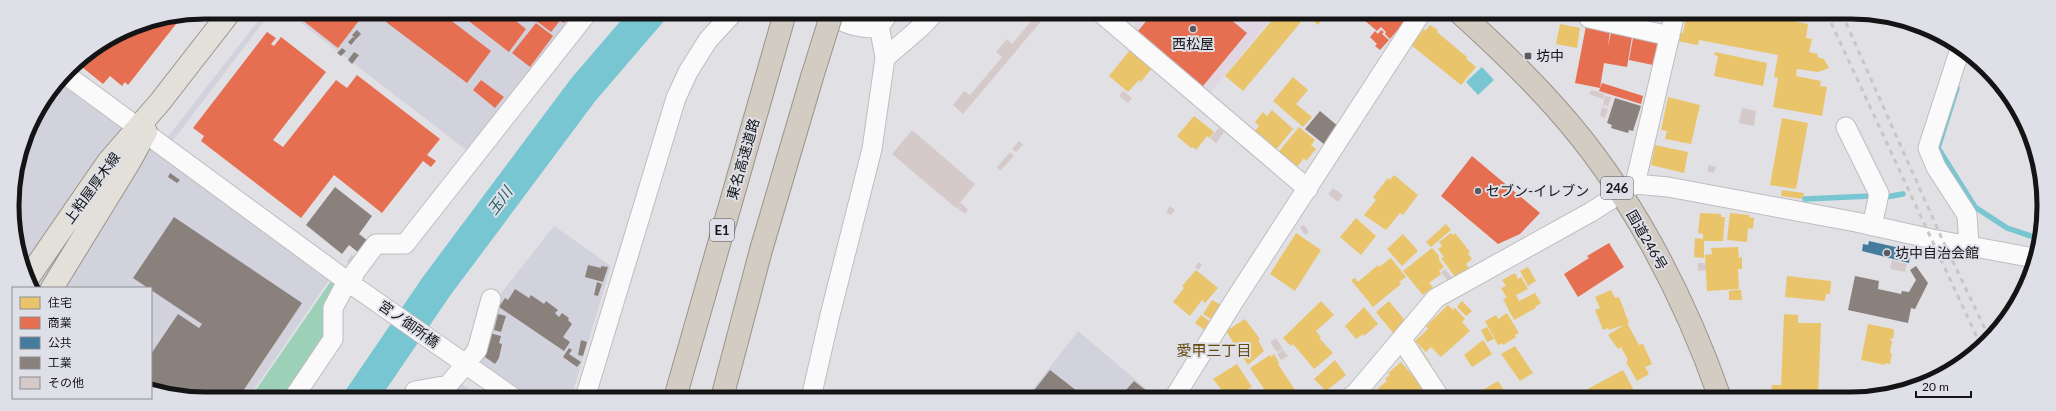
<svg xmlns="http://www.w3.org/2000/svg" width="2056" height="411" font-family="Lato,'Noto Sans JP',sans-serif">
<rect width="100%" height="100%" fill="#e0e0e5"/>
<path fill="#e0d7e3" d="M1144,13H1276L1207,97L1129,31Z"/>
<path fill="#d2d2dc" d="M265,12H271L162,155L329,280L249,397H180L151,388V288H34L22,267L12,193L27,131L59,83L156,152Z
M287,12H578L470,153Z
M554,226L611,266L571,398H527L475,358L495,301Z
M1078,331L1157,398H1026Z
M458,381L482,398H420Z"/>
<path fill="#9dd1b7" d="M331,281L340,288L330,331L285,397H251Z"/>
<path fill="#77c6d1" d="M1482,67L1494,80L1478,95L1466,82Z"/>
<path fill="#e9c46a" d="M1278,13H1290L1301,22L1243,91L1225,76Z
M1303,13H1327L1318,25Z
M1580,13L1579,17L1573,16L1572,18L1551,14Z
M1611,13H1640L1638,21Z
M1687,13L1756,14L1808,24L1806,38L1812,39L1809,52L1818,54L1817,57L1824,59L1829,68L1818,72L1797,69L1796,76L1821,81L1820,86L1827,87L1822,116L1773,107L1778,78L1774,77L1778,55L1699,40L1698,45L1677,41L1678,32L1683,33Z
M1560,24L1580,28L1577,48L1556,44Z
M1430,25L1438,30L1437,32L1468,58L1466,59L1476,67L1461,85L1411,45L1424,29L1425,31Z
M1130,50L1152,68L1141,82L1139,80L1128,92L1109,76Z
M1715,52L1767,63L1763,86L1714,76L1718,56L1714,55Z
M1293,77L1308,90L1296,104L1312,117L1303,127L1273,101Z
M1668,97L1700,105L1691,144L1665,139L1667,131L1661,130Z
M1272,110L1293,129L1275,151L1254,132L1259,126L1255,122L1263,112L1267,116Z
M1194,116L1214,132L1209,138L1207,136L1196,150L1193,147L1191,148L1177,136Z
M1782,118L1808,123L1796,189L1770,185Z
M1299,127L1315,140L1311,145L1316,149L1306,161L1304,158L1296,168L1276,155Z
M1655,145L1688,152L1684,173L1651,165Z
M1394,175L1418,195L1403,215L1400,213L1386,230L1364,215L1376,200L1373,197L1388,178L1390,180Z
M1782,190L1804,193L1803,199L1781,196Z
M1700,213L1721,214V217H1725L1723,241H1704V258L1694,257L1695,238L1703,239V234L1698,233Z
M1730,213L1749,215V217L1754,218L1753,229L1748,228L1747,242L1727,240Z
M1356,218L1376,236L1361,255L1340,237Z
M1446,224L1451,230L1431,247L1426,242Z
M1296,233L1321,250L1295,291L1270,274Z
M1451,233L1453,235L1455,233L1470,252L1468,254L1472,259L1466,264L1469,268L1456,278L1441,258L1444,257L1438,249L1442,246L1439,242Z
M1403,234L1418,251L1402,266L1387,249Z
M1738,247L1739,258L1742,257V269H1738L1739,289L1707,291L1705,255L1712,254L1711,248Z
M1432,248L1439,256V260L1444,267L1439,271L1441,274L1429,283L1433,287L1423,295L1403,271Z
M1391,258L1406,277L1399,282L1401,284L1373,307L1351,280L1355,278L1358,282L1378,265L1379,267Z
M1528,267L1536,281L1528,286L1520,271Z
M1196,270L1218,288L1205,303L1202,300L1190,316L1173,302L1184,288L1182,286Z
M1515,273L1518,279L1521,277L1528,289L1516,295L1519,301L1535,293L1541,303L1535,307L1536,308L1514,320L1503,299L1507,298L1501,288L1506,286L1502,280Z
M1787,276L1831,281L1830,294H1826L1825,301L1785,297Z
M1611,290L1615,298L1619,297L1629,323L1609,330L1608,328L1603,330L1595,310L1600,308L1595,297Z
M1736,290H1741L1742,300H1729V291Z
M1212,300L1223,306L1214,321L1203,314Z
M1321,301L1334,315L1316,331L1321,337L1319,338L1333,353L1314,369L1293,344L1291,346L1283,338Z
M1389,301L1407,323L1394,334L1376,312Z
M1462,301L1472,311L1466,316L1457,307Z
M1448,305L1453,310L1455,308L1465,319L1462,322L1470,331L1441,357L1431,347L1426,352L1415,341L1428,329L1426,326Z
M1364,307L1378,324L1364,336L1363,334L1356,339L1345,326Z
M1507,313L1519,333L1515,335L1516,337L1503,345L1502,343L1498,345L1485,321L1496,315L1498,319Z
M1784,314L1798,315V323H1821L1818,399H1781V392H1771L1772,385H1781Z
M1201,315L1212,323L1206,331L1195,323Z
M1245,319L1260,339L1258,340L1264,351L1248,365L1226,331Z
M1627,323L1639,345L1643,344L1652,364L1645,367L1649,374L1637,381L1626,362L1628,360L1621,347L1618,349L1608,335Z
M1868,324L1893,329L1894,331L1893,339L1891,338L1890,340L1892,341L1890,353H1892L1890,364L1886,363L1885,365L1861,360Z
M1487,327L1494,339L1487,342L1481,330Z
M1483,340L1492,354L1472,367L1464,355Z
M1419,346L1432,366L1429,368L1415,349Z
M1515,346L1533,373L1520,381L1501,354Z
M1274,354L1279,363L1278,364L1295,390L1282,398H1270L1250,368L1270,355L1271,357Z
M1335,360L1346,375L1326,391L1314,379Z
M1401,362L1424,388L1420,390L1425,396L1422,398H1397L1402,394L1399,391L1391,398H1387L1378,388L1387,381L1385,379L1390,375L1388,373Z
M1237,364L1252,387L1248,389L1252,396L1249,398H1228L1213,379Z
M1623,370L1638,398H1588L1584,391Z
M1498,381L1509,398H1466L1480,390L1481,391Z"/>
<path fill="#e76f51" d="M292,12H354L361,18L338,48Z
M393,12H440L491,51L467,83L386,22Z
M457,12H505L526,29L509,52Z
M541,12H547L559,22L551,32L535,20Z
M550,12H572L564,23Z
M1153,13H1223L1247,33L1203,86L1138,31Z
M1356,13H1409L1410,15L1390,39L1385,34L1386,32L1381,27L1377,31Z
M179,17L180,19L128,85L125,82L122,86L110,76L103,84L77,63L132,27Z
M536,23L553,36L530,67L512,53Z
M1586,26L1610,31L1608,46L1611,33L1632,37L1627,67L1604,63L1600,88L1575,83Z
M1381,30L1384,32L1382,34L1389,40L1380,50L1375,46L1377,44L1370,37L1375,31L1378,34Z
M267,32L276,38L271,44L274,46L281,37L326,72L273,140L283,147L336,80L347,88L357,75L440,139L427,155L436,161L431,167L423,161L382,213L334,175L301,218L201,141L204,136L193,128Z
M1633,38L1658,43L1653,65L1629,60Z
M481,80L504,97L495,108L473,90Z
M1602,83L1643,96L1641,104L1599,91Z
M1472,156L1540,213L1520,234L1498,244L1441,196Z
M1609,243L1624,267L1578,297L1564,274L1589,258L1587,256Z"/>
<path fill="#457b9d" d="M1869,241L1900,248V252L1910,254L1909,263L1862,251L1863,244L1868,245Z"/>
<path fill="#8a817c" d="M357,30L361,34L356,39L352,35Z
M353,37L356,39L351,45L348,42Z
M342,48L346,51L341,56L337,53Z
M354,52L359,55L352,64L348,60Z
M1615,98L1641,106L1633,131L1629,130L1628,133L1611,128L1612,125L1607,123Z
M1320,111L1339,127L1325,145L1305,129Z
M38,115L43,119L23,147L27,131Z
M170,173L180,180L177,183L168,177Z
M335,187L372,216L359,234L368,241L359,253L349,245L342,254L306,225Z
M174,217L302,303L239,397H180L151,388V354L178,314L199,328L202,324L151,290V288H148L133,278Z
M588,265L601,268V266L608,267L603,282L585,277Z
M1916,266L1928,283L1915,309L1911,308L1908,323L1848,310L1855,276L1879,281L1878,289L1901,294L1902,291L1909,292L1916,280L1910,270Z
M597,282L602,284L598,296L594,295Z
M515,289L529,298L531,295L544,304L546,301L558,310L555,313L559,317L562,313L569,318L568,320L572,324L563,337L570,342L564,351L499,307L505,298L508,300Z
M498,314L506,316L501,332L494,330Z
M489,333L501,336L499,343L502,344L499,358L495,364L482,355Z
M581,340L587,342L583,356L578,355Z
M569,348L572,350L569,354L581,362L577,367L563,357Z
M1050,370L1086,398H1028Z
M1134,381L1148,392L1143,398H1136L1126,390Z"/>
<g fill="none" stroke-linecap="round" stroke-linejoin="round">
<path stroke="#77c6d1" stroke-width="5.5" d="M1957,88L1938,148L1975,207L2007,228L2040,239
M1886,197L1903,194
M1805,199L1871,196"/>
<path stroke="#77c6d1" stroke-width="33" d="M361,397L436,287L583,90L650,12"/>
</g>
<path fill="#d5c9ca" d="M1038,13H1048L963,114L953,105L964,91L970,95L1002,57L996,52L1007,39L1012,44Z
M1591,90L1605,94L1603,99L1589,94Z
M1123,91L1132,98L1128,103L1119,96Z
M1605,96L1611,97L1608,106L1603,105Z
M1602,107L1608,109L1605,118L1600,116Z
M1742,108L1756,111L1754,126L1739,123Z
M1219,128L1224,132L1216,143L1210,138Z
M912,130L975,184L956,208L892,154Z
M1019,141L1023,145L1016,152L1012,149Z
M1010,152L1014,156L1000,171L997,167Z
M1709,165L1716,167L1714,173L1707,171Z
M1333,188L1343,195L1338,202L1328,194Z
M961,203L968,210L965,214L957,207Z
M1170,206L1175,210L1171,215L1166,212Z
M1304,225L1309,232L1305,235L1300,227Z
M351,255L357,258L352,266L347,262Z
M1892,260L1907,264L1905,272L1890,269Z
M1199,262L1202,265L1198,270L1195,267Z
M1698,263H1706V270L1698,271Z
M1445,269L1453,279L1449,282L1441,272Z
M1276,338L1283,349L1277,352L1270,342Z
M1283,350L1288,356L1281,360L1277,354Z"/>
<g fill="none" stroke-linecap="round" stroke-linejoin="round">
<defs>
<path id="minor" d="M822,13C835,18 865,34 879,25C883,23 886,16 889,13
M1101,13L1308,189
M1589,18L1670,36
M1960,49L1928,148L1936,167L1967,215L1969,245
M885,58L922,26L934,13
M65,74L351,284L514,398
M1846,127L1879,194L1872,226
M1635,184L1675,13
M1402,340L1440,398
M415,391L448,385L466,364L477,350L491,299
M294,397L333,339V308L343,289L351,284L355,272L376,244H405L588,12
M585,398L676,98L688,72L708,40L733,13
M811,398L830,315L872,149L885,58L879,25
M1174,398L1234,301L1421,13
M1349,398L1355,394L1436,298L1591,212L1635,184L1668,187L1856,222L1932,239L2034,258"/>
<path id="major" d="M28,278L108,162L160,102L230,12
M52,288L130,161L146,132"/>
<path id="highway" d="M1460,13C1493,43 1526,74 1555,107C1629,189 1684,295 1720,398
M675,398L785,13
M722,398L761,250L812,77"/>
</defs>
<use href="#minor" stroke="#bebec1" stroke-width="21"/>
<use href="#major" stroke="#9b948b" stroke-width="24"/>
<use href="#highway" stroke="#9b948b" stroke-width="24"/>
<use href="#minor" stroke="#fafafb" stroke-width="19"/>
<use href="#major" stroke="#e3dfd9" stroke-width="22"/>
<use href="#highway" stroke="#d3ccc3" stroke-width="22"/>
<path stroke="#c7c7c8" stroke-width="3" stroke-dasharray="5 5" stroke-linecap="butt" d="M1827,14L1981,346
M1842,14L1943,241L1990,339"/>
<defs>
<path id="highway-bridge" d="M812,77L832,13"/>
</defs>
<use href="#highway-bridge" stroke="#9b948b" stroke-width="24" stroke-linecap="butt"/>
<use href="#highway-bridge" stroke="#d3ccc3" stroke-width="22"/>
</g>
<g fill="#5b5b5f" stroke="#dedfe7" stroke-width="1.5">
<circle cx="1193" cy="29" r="4"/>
<rect x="1524" y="52" width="8" height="8" rx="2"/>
<circle cx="1478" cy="191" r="4"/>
<circle cx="1887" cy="253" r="4"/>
</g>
<g text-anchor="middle" stroke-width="4" stroke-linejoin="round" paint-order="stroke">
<g fill="#dedfe7" stroke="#515155" stroke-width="1">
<rect x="1601" y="177" width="32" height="22" rx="3"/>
<rect x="710" y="219" width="24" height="22" rx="3"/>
</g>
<g font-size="13" font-weight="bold" fill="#141417">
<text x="1617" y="193">246</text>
<text x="722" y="235">E1</text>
</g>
<g font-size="14" fill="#141417" stroke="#dedfe7" text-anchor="start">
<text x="1193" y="49" text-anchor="middle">西松屋</text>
<text x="1536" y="61">坊中</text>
<text x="1486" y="196">セブン-イレブン</text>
<text x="1895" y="258">坊中自治会館</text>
</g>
<g font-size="14" fill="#141417" stroke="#dedfe7">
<text transform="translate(743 159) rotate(-74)" y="5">東名高速道路</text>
<text transform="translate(92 188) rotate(-54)" y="5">上粕屋厚木線</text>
<text transform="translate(1647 240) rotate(60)" y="5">国道246号</text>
<text transform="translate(409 324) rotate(35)" y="5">宮ノ御所橋</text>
</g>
<g font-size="15" font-style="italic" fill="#215f66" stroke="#dedfe7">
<text transform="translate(500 201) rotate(-53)" y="5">玉川</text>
</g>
<g font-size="15" fill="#674a12" stroke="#dedfe7">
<text x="1214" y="356">愛甲三丁目</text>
</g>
</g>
<path d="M0 0H2056V411H0ZM205 19H1851A186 186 0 0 1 2037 205V206A186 186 0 0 1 1851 392H205A186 186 0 0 1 19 206V205A186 186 0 0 1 205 19Z" fill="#dedfe7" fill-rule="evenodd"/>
<path fill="none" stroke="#141417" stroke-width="5" d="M205 19H1851A186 186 0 0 1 2037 205V206A186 186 0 0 1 1851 392H205A186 186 0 0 1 19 206V205A186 186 0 0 1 205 19Z"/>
<rect x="12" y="287" width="140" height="112" fill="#dedfe7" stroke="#8d8e94"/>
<rect x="20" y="297" width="20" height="12" fill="#e9c46a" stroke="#8d8e94"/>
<text x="48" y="307" font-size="12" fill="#141417">住宅</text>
<rect x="20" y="317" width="20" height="12" fill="#e76f51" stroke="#8d8e94"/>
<text x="48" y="327" font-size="12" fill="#141417">商業</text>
<rect x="20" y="337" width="20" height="12" fill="#457b9d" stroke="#8d8e94"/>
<text x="48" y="347" font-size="12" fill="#141417">公共</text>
<rect x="20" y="357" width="20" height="12" fill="#8a817c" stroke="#8d8e94"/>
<text x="48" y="367" font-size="12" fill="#141417">工業</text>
<rect x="20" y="377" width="20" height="12" fill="#d5c9ca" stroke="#8d8e94"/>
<text x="48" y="387" font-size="12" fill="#141417">その他</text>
<path d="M1916 391v6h55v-6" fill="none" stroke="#141417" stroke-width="2"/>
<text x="1922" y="391" font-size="12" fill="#141417" stroke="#dedfe7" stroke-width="3" paint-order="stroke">20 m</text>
</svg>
